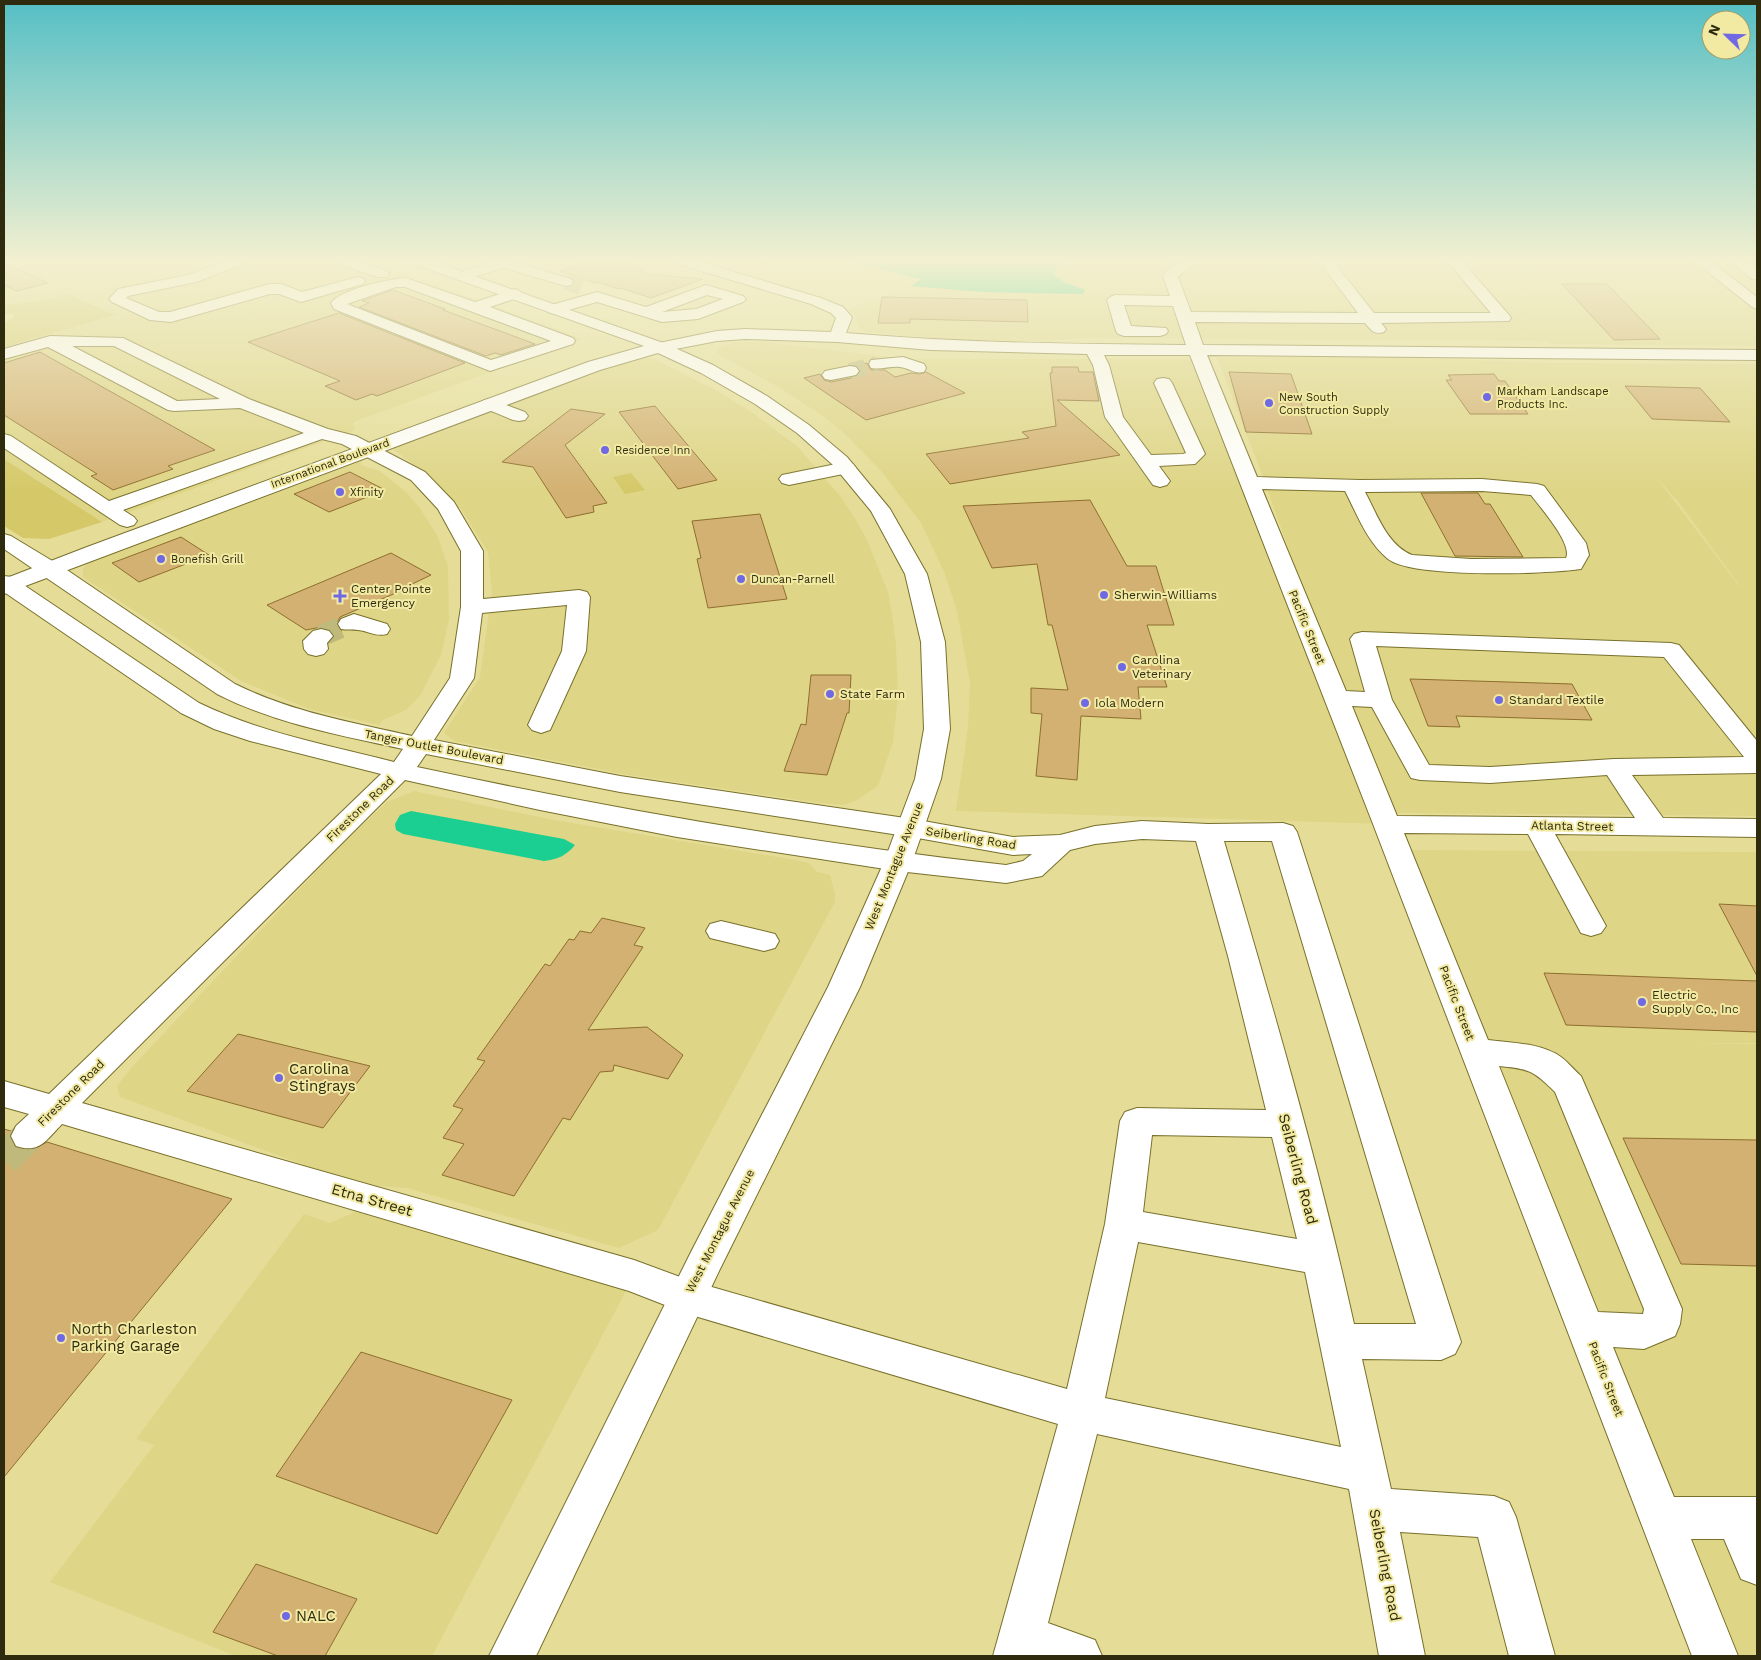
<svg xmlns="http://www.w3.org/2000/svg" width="1761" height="1660" font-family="'Work Sans',sans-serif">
<rect width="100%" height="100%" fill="#e5dd97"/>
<path fill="#ded586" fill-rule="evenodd" d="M4,261H373L582,339L353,422L355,430L102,522L4,459V347L114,315L68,294L39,301L4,305Z
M1067,261H1757V346L1551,344L1548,341L1091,338L1030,341L960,340L866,332L861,329L853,313L848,309L911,286L984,292H1037L1068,295L1077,286L1064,282L1053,275L1056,269Z
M735,342H761L907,359H1200L1387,824L956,811L968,728L970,683L957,611L945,574L921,523L882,472L845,434L826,418L780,388L716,353L720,347Z
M1359,356L1555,363L1757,364V816L1390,813L1311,612L1260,469L1217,358ZM1656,477L1677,500L1740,586H1739Z
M636,358L655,359L719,392L750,411L797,446L840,496L856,520L867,540L888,592L892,615L896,644L898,697L893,742L878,786L857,800L844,805L820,803L623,774L454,741L444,733L480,677L492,591L488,552L461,509L430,477L393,449L395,445L605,367Z
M362,460L361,465L380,471L406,492L419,507L437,535L448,566L449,619L441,655L420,696L406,710L383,720L379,725L309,709L241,681L83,577V569L88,561L315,477L346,463Z
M414,791L554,820L796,860L809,863L817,872L830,875L835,894V902L658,1230L619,1248L407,1188L376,1186L318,1170L120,1097L117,1086L131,1068L347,839L387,802Z
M1412,850L1757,852V1043H1683L1757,1044V1656H1715L1649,1490L1486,1041Z
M377,1202L634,1276L432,1656H236L50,1582L154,1445L136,1439L304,1214L330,1223Z"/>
<path fill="#d4c868" d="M68,294L115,315L4,347V323L13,318L14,314L4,313V305L39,301Z
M4,459L102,522L49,539L23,538L4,526Z
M631,473L645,490L625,494L613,477Z"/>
<path fill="#1acf91" d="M847,261H1067L1056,268L1054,275L1064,282L1085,290L1083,294L984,292L911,286L921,279Z
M411,811L564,839L575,845C566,856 558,859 544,861L403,834L396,830L395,824L400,815Z"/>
<path fill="#d3b172" stroke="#8e6e2e" d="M594,261L608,264L628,263L637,267L646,274L703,279L651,298L621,288L618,289L598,282L595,283L560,271Z
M4,263L48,283L17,291L4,285Z
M1562,284H1607L1660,339L1614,340Z
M393,290L445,309L443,310L535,344L501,355L495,353L486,356L359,307L369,303L362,301Z
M882,297L1027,300L1028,322L910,319V323H878Z
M339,313L465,363L377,396L372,394L356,400L325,386L340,381L248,342Z
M40,352L215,450L168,466L173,469L113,490L91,476L97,474L4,415V363Z
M867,363L871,370H885L895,377L911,373L920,374L926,372L965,393L866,420L804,378L820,374L824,380L831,382L856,377L861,371L857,366Z
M1052,367H1078L1079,372H1093L1099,401L1057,400L1120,455L950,484L926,454L1029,438L1022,432L1056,426L1050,373H1052Z
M1229,372L1291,374L1312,434L1246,432Z
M1494,374L1499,381H1505L1528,414H1470L1446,380H1452L1448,375Z
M1625,386L1700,388L1730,422L1652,419Z
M655,406L717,480L678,489L619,412Z
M571,409L605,414L565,445L607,503L593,506L594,512L566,518L533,467L502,462Z
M350,472L385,490L329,512L294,494Z
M1421,493H1478L1485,504H1490L1523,557L1455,556Z
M1090,500L1127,566H1156L1174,625H1147L1167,687H1138L1141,719L1081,716L1077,780L1036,776L1042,714L1031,713V688L1068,690L1052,625H1048L1037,564L992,568L963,506Z
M760,514L787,599L708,608L697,559L701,558L692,521Z
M181,537L209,555L139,582L112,563Z
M391,553L431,575L410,585L412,586L340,617L336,625L342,631L334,635L329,629L321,627L306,630L267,605Z
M811,675H851L849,713H847L827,775L784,771L801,724L806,725Z
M1410,679L1572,684L1592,720L1456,716L1460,727L1428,726Z
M1719,904L1757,906V976Z
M602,918L645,928L634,945L643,947L588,1030L647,1027L683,1055L668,1079L614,1065L613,1071L600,1072L570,1120L563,1118L514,1196L442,1175L464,1144L443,1138L463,1109L453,1106L485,1061L477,1059L545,964L550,966L569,939L574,940L580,931L591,933Z
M1544,973L1757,981V1032L1566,1025Z
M238,1034L370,1066L323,1128L187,1091Z
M4,1129L11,1131L9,1137L16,1148L32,1150L47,1142L232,1199L4,1477Z
M1623,1138L1757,1140V1266L1681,1264Z
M361,1352L512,1400L437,1534L276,1476Z
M256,1564L357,1599L325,1656H278L213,1632Z"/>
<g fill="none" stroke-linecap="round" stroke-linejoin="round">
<path stroke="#c0b97c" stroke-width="16" stroke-dasharray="16 8" stroke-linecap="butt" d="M566,282L583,288
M850,371L877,364"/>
<path stroke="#c0b97c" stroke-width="21" stroke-dasharray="21 10" stroke-linecap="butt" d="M321,636L349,624"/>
<path stroke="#c0b97c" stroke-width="32" stroke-dasharray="32 16" stroke-linecap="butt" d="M4,1160L28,1136"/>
<defs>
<path id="minor" d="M226,261H244L242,264L196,282L128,296L126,298L159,312H170L269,284H281L302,292L358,277L363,278L365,281L363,284L301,302L279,294H270L171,322L150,320L112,302L109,299L118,289L188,275Z
M338,261H358L387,271L389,274L387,277H377L340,264Z
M497,261H511L571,279L573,282L571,285L566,286L504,268L463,280L458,279L456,276L458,273Z
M676,261H697L821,298L843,307L852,317L846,333C960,343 1073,344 1186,345L1173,306L1124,305L1131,326L1166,328L1168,331L1166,334L1160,336H1124L1118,334L1116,331L1107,300L1110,297L1115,295L1170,296L1163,276C1173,262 1182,261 1198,261C1195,267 1183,271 1178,277L1191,312L1358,313L1319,261H1333L1374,313H1491L1447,261H1462L1509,315L1511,318L1509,321L1381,323L1386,329L1384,332C1374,335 1371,330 1365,323L1195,322L1203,345L1757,350V360L1207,355L1257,477L1360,480L1482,479L1537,484L1544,486L1586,543L1589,555L1581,569L1573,570C1539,574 1412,578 1388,559C1367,542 1357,514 1345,491L1262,489L1346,691L1365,692L1350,639L1354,634L1362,632L1671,643L1679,645L1757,741V773L1632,775L1663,818L1757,819V837L1555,834L1606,926L1601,933L1591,936L1581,933L1528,834L1404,833L1488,1040C1512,1043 1541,1043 1561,1057C1568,1062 1574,1070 1581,1076L1682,1309L1680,1324L1675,1336L1644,1349L1613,1347L1674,1497H1757V1585L1741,1579L1724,1539H1691L1738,1656H1692L1373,824L1190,355H1104L1109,365L1123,417L1151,455L1183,454L1186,453L1154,383L1157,379L1163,378L1169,379L1172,383L1205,454L1195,464L1159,466L1170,481L1167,485L1160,487L1153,485L1105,417L1093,365L1087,354L931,350L837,342L745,339L717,341L660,352L654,350L652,347L654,344L717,331L745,329L831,332L836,318L831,313L811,304L678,264ZM1482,491L1531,495C1540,507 1573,544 1566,558L1471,559L1412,555C1387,545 1377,514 1365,492ZM1376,646L1664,657L1744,757L1614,759L1490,767L1429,765L1392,700ZM1352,706L1372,707L1411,778L1420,780L1490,783L1607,775L1635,818L1397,816ZM1499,1066C1529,1069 1533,1070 1555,1092L1644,1309L1643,1314L1598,1312Z
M1694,261H1710L1757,297V309L1752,307Z
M1730,261H1746L1757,269V280L1752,279Z
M406,278L475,302L515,289L520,291L523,294L520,297L490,307L573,338L575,341L573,344L490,371L334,309L331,303C341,289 389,279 406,278ZM396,287H405L551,341L491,360L347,304Z
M706,285L743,296L746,299L743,302L698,319L662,322L597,302L554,314L548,312L546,309L548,306L597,292L646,307ZM707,295L723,299L696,309L662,312Z
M50,336L123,338L249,399L328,429L356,436L425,472L454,502L483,551V599L579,590L587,592L590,597L586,651L550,730L541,733L532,730L528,725L562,651L567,605L482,613L474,678L434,740L620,776L912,819L1013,837L1060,835L1095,826L1142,821L1208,824L1283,823L1293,826L1297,832L1461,1342L1455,1354L1441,1360L1362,1359L1391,1489L1494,1496L1509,1502L1516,1517L1555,1656H1509L1478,1537L1400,1532L1425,1656H1379L1349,1489L1097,1434L1048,1623L1095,1640L1102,1656H993L1058,1424L688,1314L629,1291L62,1124C46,1140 40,1154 16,1146L11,1136L16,1126L29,1114L4,1107V1081L49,1094L381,774L250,741L214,729L181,713L4,592V576L12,577L199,703C261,733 328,745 394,762L403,749C339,735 276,724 217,694L4,549V534L11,536L64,568L235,684C292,712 350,722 412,736L450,678L461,607V551L438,509L411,480L342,444L322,439L123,510L134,517L137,521L134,525L127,527L120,525L4,448V434L11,436L109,501L304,433L240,408L174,411L168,410L48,347L4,359V349ZM72,346H114L220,399L177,401ZM426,754L620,792L912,837L1013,855L1032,854L1023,861L1006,865C808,843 612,809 417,767ZM405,780L540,810L677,837L898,871L1006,883L1042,876L1070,850L1095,844L1142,839L1196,841L1228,956L1266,1110L1137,1108L1125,1112L1120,1121L1105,1224L1067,1389L691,1281L634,1260L82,1103ZM1224,841H1272L1416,1324H1354C1318,1161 1271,1001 1224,841ZM1152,1135L1272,1137L1297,1239L1143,1212ZM1138,1242L1305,1272L1341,1447L1105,1398Z
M903,357L924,364L926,368L924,372C914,374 909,368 900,367C890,366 881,370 871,368L869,364L871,360Z
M850,366L856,367L859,371L856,375L831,380L825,379L822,375L825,371Z
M490,399L525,412L528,416L525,420L519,421L513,420L484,408L481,404L484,400Z
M846,462L853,464L856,468L853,472L789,485L782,483L779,479L782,475Z
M354,614L387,624L390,629L387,634C375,637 369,631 358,630C352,629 347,630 341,629L338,624L341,619Z
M321,629L329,631L333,636L327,643L328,649L324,654L316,656L308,654L304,649L303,641L313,631Z
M721,921L775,934L779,941L775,948L764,951L710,938L706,931L710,924Z"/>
<path id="major" d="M412,261H432L666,344L713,365L767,396L809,425L847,457L890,509L927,574L945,642L950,729L941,779L912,862L860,987L720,1269L536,1656H489L691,1252L828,987L884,862L915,779L924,729L921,642L905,574L871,511L833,465L797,433L755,404L701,373L658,353L600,370L4,594V579L87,547L588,362L644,346L414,264Z"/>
</defs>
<use href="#minor" stroke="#78702b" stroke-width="2"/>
<use href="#major" stroke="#78702b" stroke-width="2"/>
<use href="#minor" fill="#fff" fill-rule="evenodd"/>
<use href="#major" fill="#fff" fill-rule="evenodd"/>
</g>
<linearGradient id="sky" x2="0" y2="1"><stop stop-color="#55bfc5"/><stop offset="0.53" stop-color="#f3f0d0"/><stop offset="1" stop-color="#f3f0d0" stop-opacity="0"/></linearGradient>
<rect width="1761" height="493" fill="url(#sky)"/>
<g fill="#7169e4" stroke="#f2eaa3" stroke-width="2">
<circle cx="1487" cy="397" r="5"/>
<circle cx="1269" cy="403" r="5"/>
<circle cx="605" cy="450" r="5"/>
<circle cx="340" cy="492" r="5"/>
<circle cx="161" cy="559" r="5"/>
<circle cx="741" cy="579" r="5"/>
<circle cx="1104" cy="595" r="5"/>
<path d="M337.5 588.5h5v5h5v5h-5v5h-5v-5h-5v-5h5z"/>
<circle cx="1122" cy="667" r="5"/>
<circle cx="830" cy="694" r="5"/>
<circle cx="1499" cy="700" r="5"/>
<circle cx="1085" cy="703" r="5"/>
<circle cx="1642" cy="1002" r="5"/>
<circle cx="279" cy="1078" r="5"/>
<circle cx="61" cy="1338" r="5"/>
<circle cx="286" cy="1616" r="5"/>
</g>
<g text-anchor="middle" stroke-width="4" stroke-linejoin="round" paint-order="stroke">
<g font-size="11" fill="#2e2b0e" stroke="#f2eaa3" text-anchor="start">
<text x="1497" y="395">Markham Landscape<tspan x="1497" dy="13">Products Inc.</tspan></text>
<text x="1279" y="401">New South<tspan x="1279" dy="13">Construction Supply</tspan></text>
<text x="615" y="454">Residence Inn</text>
<text x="350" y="496">Xfinity</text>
<text x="171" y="563">Bonefish Grill</text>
<text x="751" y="583">Duncan-Parnell</text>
</g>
<g font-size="11" fill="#2e2b0e" stroke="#f2eaa3">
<text transform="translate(330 463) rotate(-20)" y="4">International Boulevard</text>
</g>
<g font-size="12" fill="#2e2b0e" stroke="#f2eaa3" text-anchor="start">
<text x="351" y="593">Center Pointe<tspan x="351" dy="14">Emergency</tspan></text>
<text x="1114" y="599">Sherwin-Williams</text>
<text x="1132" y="664">Carolina<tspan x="1132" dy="14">Veterinary</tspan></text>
<text x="840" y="698">State Farm</text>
<text x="1509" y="704">Standard Textile</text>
<text x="1095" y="707">Iola Modern</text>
<text x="1652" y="999">Electric<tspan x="1652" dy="14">Supply Co., Inc</tspan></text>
</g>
<g font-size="12" fill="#2e2b0e" stroke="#f2eaa3">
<text transform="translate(1307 627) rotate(68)" y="4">Pacific Street</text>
<text transform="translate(434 747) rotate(11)" y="4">Tanger Outlet Boulevard</text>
<text transform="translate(360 809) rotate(-44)" y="4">Firestone Road</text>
<text transform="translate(1572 826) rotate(1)" y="4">Atlanta Street</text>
<text transform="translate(971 838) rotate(9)" y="4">Seiberling Road</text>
<text transform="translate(894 866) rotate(-68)" y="4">West Montague Avenue</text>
<text transform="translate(1457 1003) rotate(69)" y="4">Pacific Street</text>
<text transform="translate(71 1093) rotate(-45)" y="4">Firestone Road</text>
<text transform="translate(720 1231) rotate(-63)" y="4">West Montague Avenue</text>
<text transform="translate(1606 1379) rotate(69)" y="4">Pacific Street</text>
</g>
<g font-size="15" fill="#2e2b0e" stroke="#f2eaa3" text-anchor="start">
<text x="289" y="1074">Carolina<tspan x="289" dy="17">Stingrays</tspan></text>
<text x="71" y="1334">North Charleston<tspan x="71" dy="17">Parking Garage</tspan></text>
<text x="296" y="1621">NALC</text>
</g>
<g font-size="15" fill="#2e2b0e" stroke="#f2eaa3">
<text transform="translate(1298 1169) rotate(75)" y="5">Seiberling Road</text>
<text transform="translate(372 1200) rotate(16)" y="5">Etna Street</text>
<text transform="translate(1385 1565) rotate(79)" y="5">Seiberling Road</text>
</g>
</g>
<rect width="1761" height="1660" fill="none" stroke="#2e2b0e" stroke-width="10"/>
<g transform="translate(1726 35) rotate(293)"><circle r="24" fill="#f2eaa3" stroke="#a49e67"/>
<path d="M0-4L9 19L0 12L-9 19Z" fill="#7169e4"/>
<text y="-8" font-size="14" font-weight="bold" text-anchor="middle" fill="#2e2b0e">N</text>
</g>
</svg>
